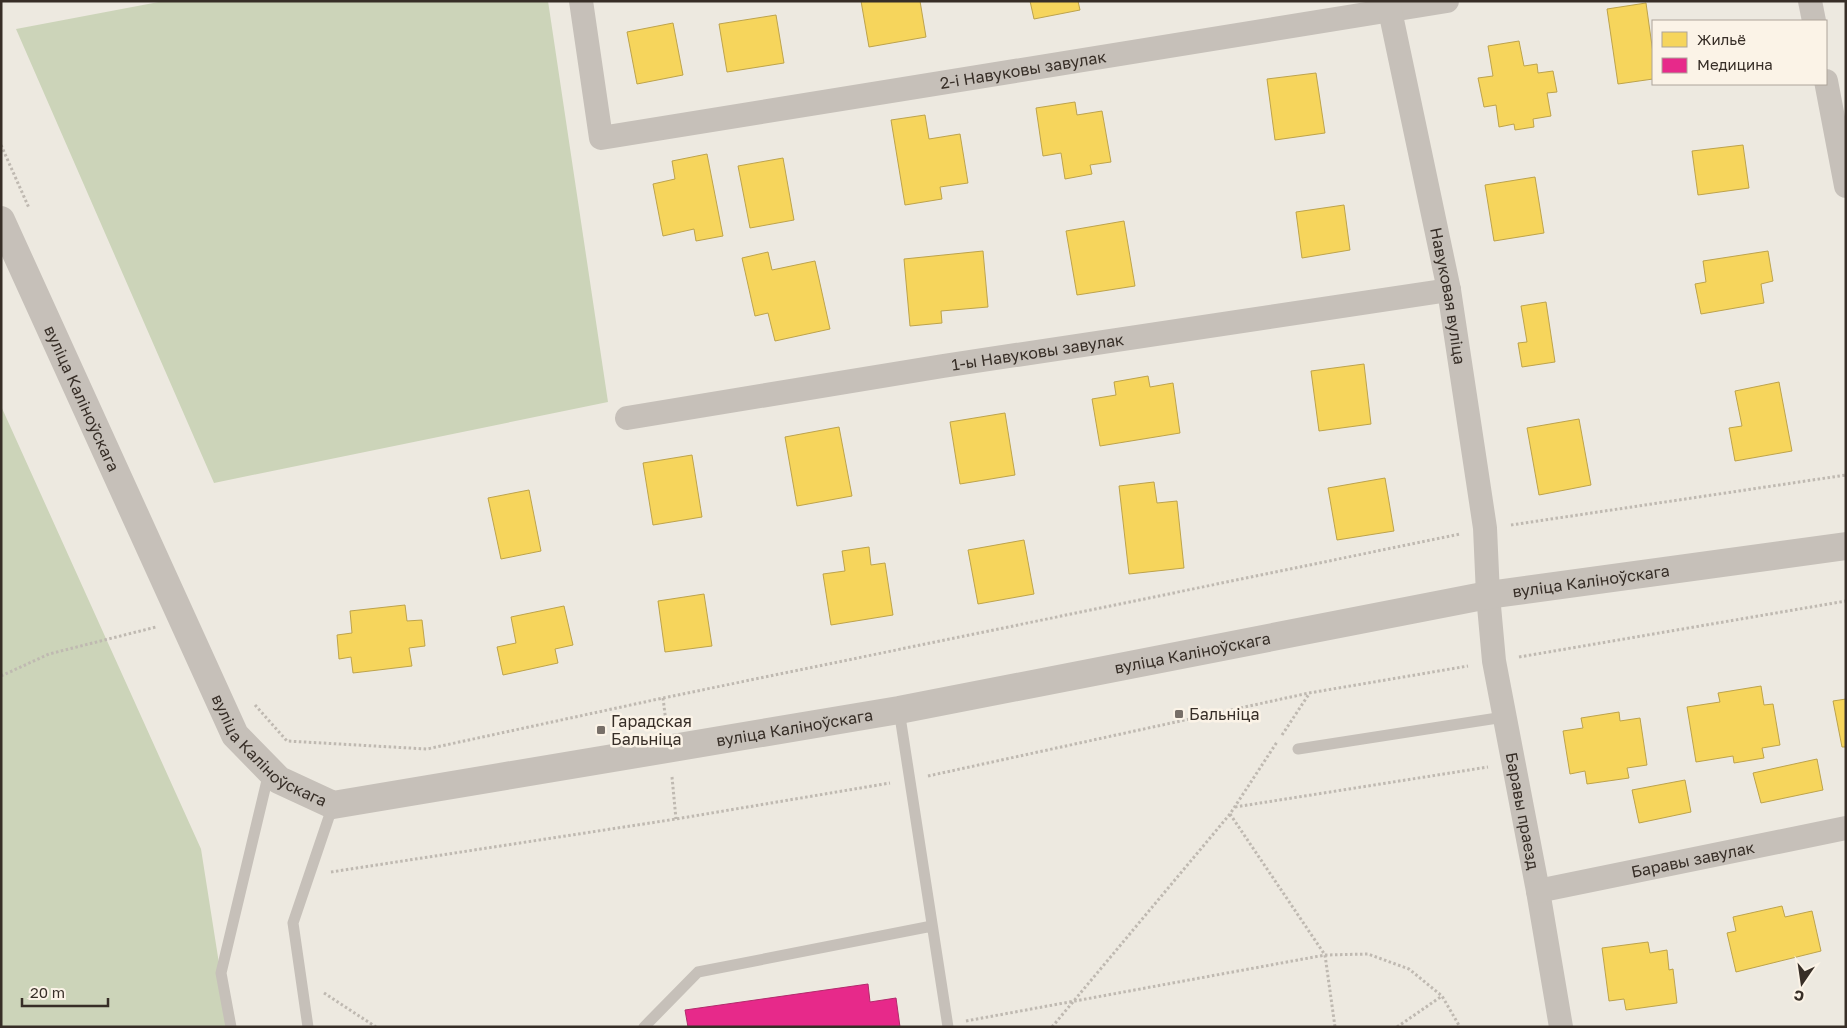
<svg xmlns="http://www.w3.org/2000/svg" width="1847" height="1028" font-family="'Golos Text',sans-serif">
<rect width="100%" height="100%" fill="#ede9e0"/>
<path fill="#ccd4b9" d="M164,1H548L608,402L214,483L16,29Z
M1,406L201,849L229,1027H1Z"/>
<path fill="#f6d55c" stroke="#bda34c" d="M861,1H920L926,37L869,47Z
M1030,1H1078L1080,10L1034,19Z
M1646,3L1653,53V79L1618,84L1607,9Z
M776,15L784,63L727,72L719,24Z
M673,23L683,75L637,84L627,32Z
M1519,41L1524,66L1537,64L1538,73L1553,71L1557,92L1547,93L1551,116L1533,119L1534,127L1515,130L1514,124L1499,127L1496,105L1484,107L1478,78L1493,76L1488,46Z
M1316,73L1325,133L1275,140L1267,79Z
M1075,102L1077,115L1102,111L1111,162L1090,165L1092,174L1065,179L1061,153L1043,156L1036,108Z
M925,115L929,139L960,134L968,183L940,187L942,199L905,205L891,120Z
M1743,145L1749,188L1698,195L1692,151Z
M707,154L723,236L696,241L694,229L663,236L653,184L675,179L672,161Z
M783,158L794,220L750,228L738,166Z
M1535,177L1544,233L1494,241L1485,185Z
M1344,205L1350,250L1302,258L1296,212Z
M1124,221L1135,286L1077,295L1066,231Z
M983,251L988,307L941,311L942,323L910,326L904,259Z
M1768,251L1773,281L1761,284L1764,303L1701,314L1695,284L1706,282L1703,261Z
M768,252L772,270L815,261L830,329L775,341L768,313L755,316L742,258Z
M1546,302L1555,362L1522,367L1518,343L1527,342L1521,306Z
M1364,364L1371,424L1319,431L1311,371Z
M1148,376L1150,387L1173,383L1180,433L1100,446L1092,399L1116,395L1114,382Z
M1779,382L1792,451L1735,461L1729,428L1742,426L1735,391Z
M1005,413L1015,475L960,484L950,422Z
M1579,419L1591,485L1539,495L1527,428Z
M839,427L852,496L797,506L785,437Z
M692,455L702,517L653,525L643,463Z
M1385,478L1394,531L1337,540L1328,488Z
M1154,482L1157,503L1177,501L1184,568L1129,574L1119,486Z
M529,490L541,551L501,559L488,498Z
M1024,540L1034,594L978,604L968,550Z
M869,547L871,565L885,563L893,615L831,625L823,574L845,571L842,551Z
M704,594L712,646L665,652L658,601Z
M405,605L407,621L422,620L425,646L409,648L412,666L353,673L351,657L339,659L337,635L352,633L350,611Z
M564,606L573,645L555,649L558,663L503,675L497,647L516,643L511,617Z
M1761,686L1764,705L1773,704L1780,745L1762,748L1764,758L1734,763L1733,756L1696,762L1687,707L1720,702L1718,693Z
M1846,699V747H1842L1833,701Z
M1619,712L1620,721L1640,718L1647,765L1627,768L1629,778L1587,784L1585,771L1570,774L1563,731L1583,728L1581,718Z
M1817,759L1823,790L1761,803L1753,773Z
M1685,780L1691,812L1639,823L1632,790Z
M1782,906L1785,917L1812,911L1821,951L1736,972L1727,933L1736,931L1733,917Z
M1648,942L1650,953L1667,950L1669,970L1673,969L1677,1003L1626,1010L1624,999L1609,1001L1602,948Z"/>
<path fill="#e7298a" stroke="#b22a6c" d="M868,984L870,1002L896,998L900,1027H688L685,1010Z"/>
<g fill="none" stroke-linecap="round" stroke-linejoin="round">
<path stroke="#bfb9b1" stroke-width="3" stroke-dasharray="2.5 2.5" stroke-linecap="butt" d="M1,145L29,208
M1511,525L1846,475
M1519,657L1846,601
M1,676L49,654L156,627
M663,698L666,722
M255,705L287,741L427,749L663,698L1460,534
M1282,735L1309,694
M928,776L1309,693L1468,666
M672,777L676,819
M1235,807L1488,767
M1230,814L1325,955L1335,1027
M331,872L676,819L890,783
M324,993L376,1027
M966,1021L1325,955L1368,954L1409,969L1442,996L1460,1027
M1052,1027L1230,814L1277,742
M1397,1027L1442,996"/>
<path stroke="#c6c0b9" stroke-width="11" d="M899,710L948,1027
M1298,749L1504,717
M231,1027L221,973L269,772
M308,1027L293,923L333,805
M644,1027L698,972L932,926"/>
<g stroke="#c6c0b9" stroke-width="24">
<path id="s1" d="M581,1L601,138L1447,1"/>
<path id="s2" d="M1388,1L1449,290L1485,528L1488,595L1494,661L1538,891L1561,1027"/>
<path d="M1810,1L1814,21"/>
<path d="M1826,81L1846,186"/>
<path id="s3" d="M627,418L943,366L1449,290"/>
<path id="s4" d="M1538,891L1846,828"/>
</g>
<path stroke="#c6c0b9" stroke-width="28" id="s5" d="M1,220L235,735L279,780L333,805L899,710L1488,595L1846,546"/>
</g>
<g fill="#776f68" stroke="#fbf3e7" stroke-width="2">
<rect x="1174" y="709" width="10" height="10" rx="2.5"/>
<rect x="596" y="725" width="10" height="10" rx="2.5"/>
</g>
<g text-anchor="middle" stroke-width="5" stroke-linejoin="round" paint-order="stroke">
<g font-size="16" fill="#372e27" stroke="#fbf3e7">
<text dy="6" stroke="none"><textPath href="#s1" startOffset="566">2-і Навуковы завулак</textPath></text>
<text dy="6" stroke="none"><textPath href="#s2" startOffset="301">Навуковая вуліца</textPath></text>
<text dy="6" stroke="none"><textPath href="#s3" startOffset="416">1-ы Навуковы завулак</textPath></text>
<text dy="6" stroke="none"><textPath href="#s5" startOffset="196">вуліца Каліноўскага</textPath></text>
<text dy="6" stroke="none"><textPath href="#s5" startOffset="1966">вуліца Каліноўскага</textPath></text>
<text dy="6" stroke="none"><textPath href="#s5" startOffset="1561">вуліца Каліноўскага</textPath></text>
<text dy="6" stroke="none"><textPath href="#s5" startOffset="1156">вуліца Каліноўскага</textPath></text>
<text dy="6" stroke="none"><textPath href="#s5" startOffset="601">вуліца Каліноўскага</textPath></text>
<text dy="6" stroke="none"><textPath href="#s2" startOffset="822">Баравы праезд</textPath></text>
<text dy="6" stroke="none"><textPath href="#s4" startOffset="158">Баравы завулак</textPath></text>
</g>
<g font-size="16" fill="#372e27" stroke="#fbf3e7" text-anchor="start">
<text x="1189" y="720">Бальніца</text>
<text x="611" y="727">Гарадская<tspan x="611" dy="18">Бальніца</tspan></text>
</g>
</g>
<rect width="1847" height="1028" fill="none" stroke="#372e27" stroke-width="5"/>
<rect x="1652" y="20" width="175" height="65" fill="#fbf3e7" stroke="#ada49a"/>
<rect x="1662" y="32" width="25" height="15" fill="#f6d55c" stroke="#ada49a"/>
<text x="1697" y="45" font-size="15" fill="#372e27">Жильё</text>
<rect x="1662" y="58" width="25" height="15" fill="#e7298a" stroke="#ada49a"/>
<text x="1697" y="70" font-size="15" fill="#372e27">Медицина</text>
<g transform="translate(1802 983) rotate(193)" stroke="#fbf3e7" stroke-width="4" paint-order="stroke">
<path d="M0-4L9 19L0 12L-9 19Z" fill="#372e27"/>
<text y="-8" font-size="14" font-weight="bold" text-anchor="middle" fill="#372e27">С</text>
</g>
<path d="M22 998v8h86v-8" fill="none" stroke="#372e27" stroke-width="2.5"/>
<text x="30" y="998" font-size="15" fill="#372e27" stroke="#fbf3e7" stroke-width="4" paint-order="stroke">20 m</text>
</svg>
